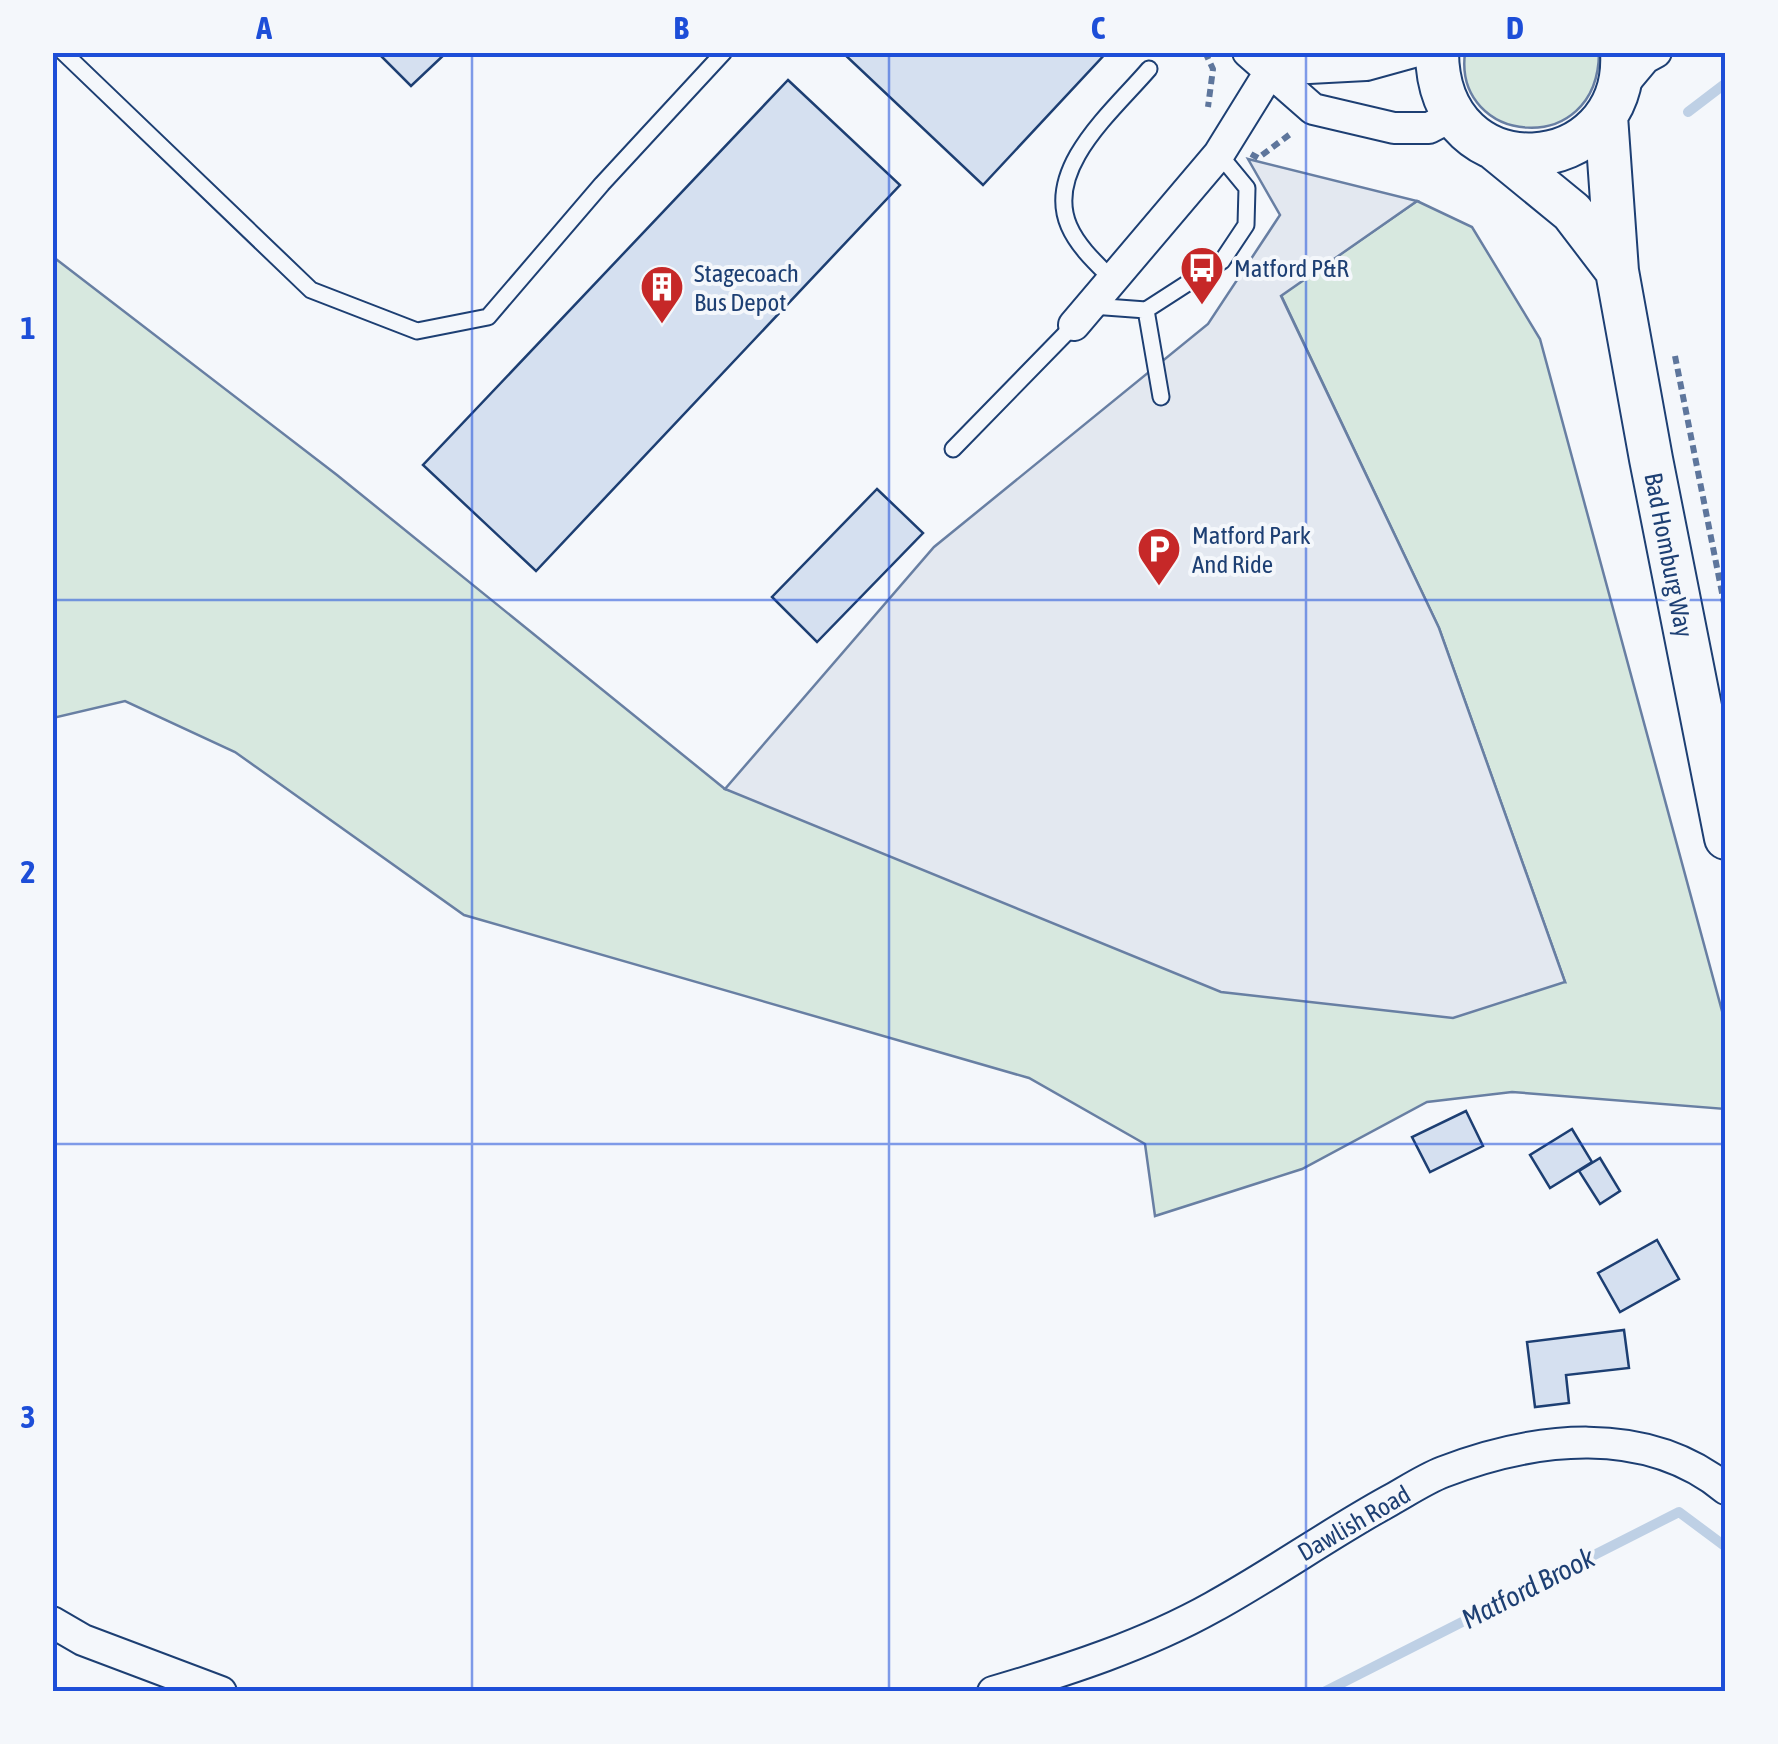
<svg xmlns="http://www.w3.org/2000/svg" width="1778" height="1744" font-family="'Asap Condensed',sans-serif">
<rect width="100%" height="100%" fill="#f4f7fb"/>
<path fill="#d7e8df" stroke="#687fa3" stroke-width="2.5" d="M1465,53H1599C1598,160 1453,145 1465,53Z
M1417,201L1472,227L1540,339L1725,1022V1109L1512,1092L1427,1102L1302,1169L1155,1216L1145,1144L1029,1078L464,915L235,752L125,701L53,718L52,256L337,475L725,789L1565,982L1439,628L1281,295Z"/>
<path fill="#e3e8f0" stroke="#687fa3" stroke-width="2.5" d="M1248,159L1417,201L1281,296L1439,628L1565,982L1453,1018L1221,992L725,789L934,547L1208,324L1280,215Z"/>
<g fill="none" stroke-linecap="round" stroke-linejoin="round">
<path stroke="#bed0e5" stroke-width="10" d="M1688,112L1726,83
M1324,1692L1679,1512L1726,1547"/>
</g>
<path fill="#d5e0f0" stroke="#1d3f73" stroke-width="2.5" d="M377,52H447L411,86Z
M842,52H1107L983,185Z
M788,80L900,185L536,571L423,465Z
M877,489L923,533L817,642L772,597Z
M1466,1111L1483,1146L1430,1172L1412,1137Z
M1572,1129L1592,1162L1550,1188L1530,1155Z
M1600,1158L1620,1191L1600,1204L1579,1171Z
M1657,1240L1679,1279L1620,1312L1598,1273Z
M1624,1330L1629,1368L1566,1375L1569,1403L1535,1407L1527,1342Z"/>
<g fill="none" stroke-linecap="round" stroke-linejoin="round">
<defs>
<path id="service" d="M63,52L311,290L417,331L488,317L602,184L724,52
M1113,280C1097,264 1078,247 1069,226C1044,168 1114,110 1149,69
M1092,306L1146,310L1222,261L1246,225L1247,188L1219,154
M1146,310L1161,397
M953,449L1074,325"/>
<path id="minor" d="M1248,52L1313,109L1394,128H1429L1452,116
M1271,70L1366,65L1413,52
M1619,89L1645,58L1656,52
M1074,325L1219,154L1271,70
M52,1622L83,1640L221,1692
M993,1692C1068,1670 1145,1645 1213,1607C1273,1574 1329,1534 1389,1501C1407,1491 1425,1479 1443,1472C1534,1437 1645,1423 1726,1489"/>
<path id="secondary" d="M1437,52C1438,196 1630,181 1622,52
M1606,116L1617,271L1651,459L1726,838
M1495,149L1572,212L1617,271"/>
</defs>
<use href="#service" stroke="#1d3f73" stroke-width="19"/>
<use href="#minor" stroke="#1d3f73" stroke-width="34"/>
<use href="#secondary" stroke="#1d3f73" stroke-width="46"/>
<path stroke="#5e769c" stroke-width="6" stroke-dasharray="8 5" stroke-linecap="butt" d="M1205,52L1213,69L1208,107
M1251,154L1258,158L1293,132
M1675,356L1726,613"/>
<use href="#service" stroke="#f4f7fb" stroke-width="15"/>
<use href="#minor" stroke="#f4f7fb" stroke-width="30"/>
<use href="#secondary" stroke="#f4f7fb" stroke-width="42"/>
</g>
<path fill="none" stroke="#1d4ed8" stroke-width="2.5" stroke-opacity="0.55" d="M472,52V1692M889,52V1692M1306,52V1692M52,600H1726M52,1144H1726"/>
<defs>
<symbol id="bus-pin" viewBox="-11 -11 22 30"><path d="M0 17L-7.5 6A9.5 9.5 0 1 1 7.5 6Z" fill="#c62828" stroke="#f4f7fb"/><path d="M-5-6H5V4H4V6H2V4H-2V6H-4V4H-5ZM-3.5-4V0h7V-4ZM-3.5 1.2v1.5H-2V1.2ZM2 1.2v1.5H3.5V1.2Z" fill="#fff"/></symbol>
<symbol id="building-pin" viewBox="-11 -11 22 30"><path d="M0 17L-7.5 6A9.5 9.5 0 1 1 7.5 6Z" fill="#c62828" stroke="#f4f7fb"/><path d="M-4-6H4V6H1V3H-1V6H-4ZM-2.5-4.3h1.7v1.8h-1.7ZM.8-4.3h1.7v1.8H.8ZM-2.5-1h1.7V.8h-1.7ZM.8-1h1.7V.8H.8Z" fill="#fff"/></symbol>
<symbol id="parking-pin" viewBox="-11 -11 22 30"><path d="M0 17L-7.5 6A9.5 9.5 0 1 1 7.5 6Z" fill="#c62828" stroke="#f4f7fb"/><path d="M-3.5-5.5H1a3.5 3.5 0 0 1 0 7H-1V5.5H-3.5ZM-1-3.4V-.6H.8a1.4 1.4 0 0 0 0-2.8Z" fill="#fff"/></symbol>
</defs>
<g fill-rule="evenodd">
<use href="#bus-pin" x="1177" y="243" width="50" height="68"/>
<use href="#building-pin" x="637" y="262" width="50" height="68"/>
<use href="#parking-pin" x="1134" y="524" width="50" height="68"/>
</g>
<g text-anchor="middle" stroke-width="8" stroke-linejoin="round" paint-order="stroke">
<g font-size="25" fill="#1d3f73" stroke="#f4f7fb" text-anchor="start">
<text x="1234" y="277">Matford P&amp;R</text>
<text x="694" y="282">Stagecoach<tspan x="694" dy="29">Bus Depot</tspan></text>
<text x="1192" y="544">Matford Park<tspan x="1192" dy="29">And Ride</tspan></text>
</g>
<g font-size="25" fill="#1d3f73" stroke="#f4f7fb">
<text transform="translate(1669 555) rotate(79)" y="9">Bad Homburg Way</text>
<text transform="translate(1354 1523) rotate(-30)" y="9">Dawlish Road</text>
</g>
<g font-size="28" font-style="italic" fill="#1d3f73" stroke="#f4f7fb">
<text transform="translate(1528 1588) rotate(-27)" y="10">Matford Brook</text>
</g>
</g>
<rect width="1778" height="1744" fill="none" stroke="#f4f7fb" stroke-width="110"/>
<rect x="55" y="55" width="1668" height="1634" fill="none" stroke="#1d4ed8" stroke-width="4"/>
<g font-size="32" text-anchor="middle" font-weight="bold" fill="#1d4ed8">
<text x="264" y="39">A</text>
<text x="681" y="39">B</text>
<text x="1098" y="39">C</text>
<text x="1515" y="39">D</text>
<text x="28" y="339">1</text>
<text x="28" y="883">2</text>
<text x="28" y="1428">3</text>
</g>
</svg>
